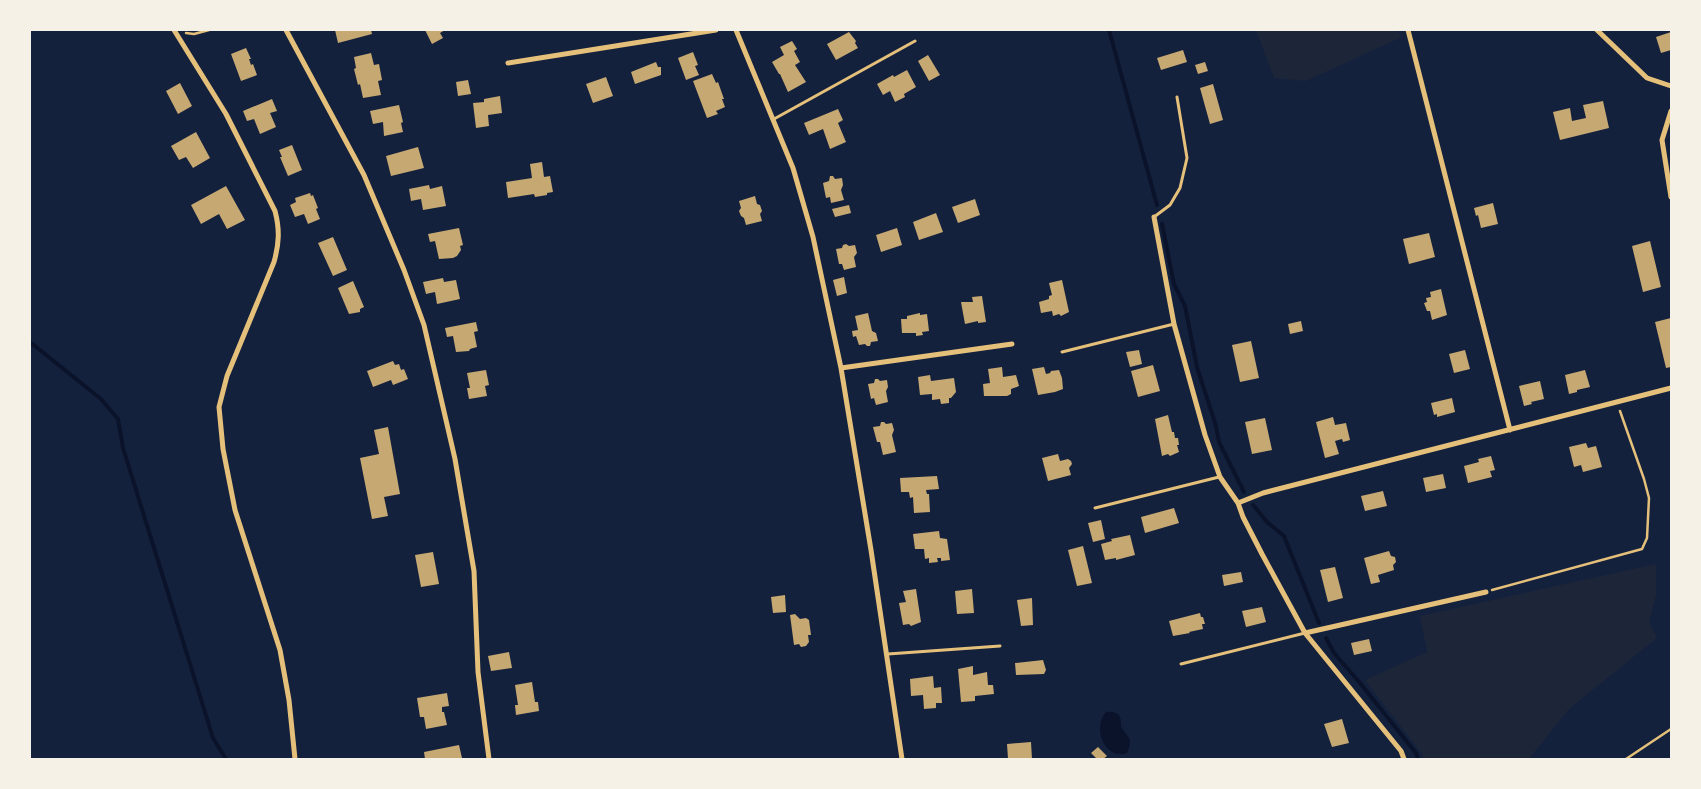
<svg xmlns="http://www.w3.org/2000/svg" width="1701" height="789" font-family="Barlow,sans-serif">
<rect width="100%" height="100%" fill="#14213d"/>
<path fill="#1d2539" d="M1256,30H1397L1402,37L1306,81L1274,78Z
M1656,564V596L1649,621L1657,638L1569,709L1529,759H1423L1422,754L1365,680L1427,652L1420,616Z"/>
<path fill="#0b132b" d="M1106,712C1117,711 1122,715 1121,726C1128,739 1134,737 1127,753C1104,761 1092,726 1106,712Z"/>
<g fill="none" stroke-linecap="round" stroke-linejoin="round">
<path stroke="#0b132b" stroke-width="4" d="M1109,30L1157,205
M1162,224L1174,284L1185,306L1197,367L1216,426L1219,442L1244,492
M30,342L101,399L118,419L123,448L213,738L226,759
M1253,505L1267,522L1284,536L1319,623
M1326,638L1334,653L1360,683L1416,753L1418,759"/>
</g>
<path fill="#c6a872" d="M335,30H371L372,34L338,43Z
M425,30H445L440,33L443,38L432,44Z
M849,32L856,41L855,43L858,48L836,60L827,44Z
M1671,32V50L1661,53L1656,37Z
M792,41L797,49L794,51L800,62L795,65L806,82L788,92L780,74H779L772,62L784,55L780,47Z
M246,48L251,59H249L251,65L253,64L257,75L241,81L231,54Z
M1183,50L1187,62L1161,70L1157,58Z
M693,52L698,65L695,66L699,75L686,80L678,58Z
M371,53L374,65L379,64L382,80L378,81L381,95L363,98L360,84L358,85L354,69L356,68L354,57Z
M928,55L940,75L929,81L918,61Z
M656,62L658,67H661V75L635,84L631,72Z
M1205,62L1208,71L1198,74L1195,65Z
M907,70L916,87L904,94L905,97L895,102L890,91L883,95L877,84L893,75L894,77Z
M712,74L716,83L718,82L724,99H722L725,107L716,111L718,114L707,118L693,81Z
M606,77L613,96L593,103L586,84Z
M468,80L471,94L458,96L456,82Z
M180,83L192,106L178,114L166,91Z
M1213,84L1223,120L1210,124L1200,88Z
M500,96L502,113L488,115L489,126L476,128L473,103L484,102V99Z
M272,99L277,111L270,113L276,127L260,134L254,119L247,121L243,111Z
M1603,101L1609,128L1560,140L1553,112L1570,108L1572,121L1586,118L1583,105Z
M399,105L403,122L401,123L403,132L384,136L383,122L373,124L370,111Z
M838,109L843,120L838,123L846,142L830,149L823,129L809,135L804,123Z
M196,132L210,158L193,168L186,157L179,160L171,146Z
M292,145L302,170L288,176L280,157H282L279,150Z
M418,147L424,168L391,176L386,156Z
M542,162L544,177L550,176L553,192L547,193V195L535,197L534,194L508,198L506,182L532,178L530,164Z
M830,176H833L835,179L842,178L843,185L841,190L844,200L831,203L830,197L826,198L823,183L829,181Z
M429,185L430,189L442,186L446,206L423,210L421,199L411,201L409,189Z
M226,186L245,220L227,229L219,214L201,224L191,205Z
M310,193L311,196L313,195L318,208L316,209L320,219L308,224L304,214L295,217L290,205L296,202L295,198Z
M755,196L757,204L760,205L762,211L760,214L762,221L746,225L744,218L741,216L739,211L741,208L739,201Z
M975,199L980,215L958,223L952,207Z
M1493,203L1498,224L1481,228L1478,215L1476,216L1474,208Z
M849,205L851,213L835,217L832,209Z
M936,213L943,232L919,240L913,222Z
M459,228L463,245L460,246L461,250L457,256L453,258L439,259L435,241L430,242L428,234Z
M897,228L902,245L881,252L876,235Z
M1429,233L1435,257L1409,264L1403,239Z
M333,237L347,270L333,276L318,243Z
M1650,241L1661,287L1643,292L1632,246Z
M846,244L849,246L855,245L857,253L854,257L856,267L844,270L842,264H839L836,249L842,248L843,245Z
M844,277L847,293L837,296L833,280Z
M443,278L444,282L456,280L460,299L437,304L435,292L426,294L423,282Z
M1062,280L1069,312L1061,316L1059,314L1053,316L1052,311L1041,313L1039,302L1049,299V296L1052,295L1049,283Z
M353,281L364,307L360,309V312L349,314L338,288Z
M1441,289L1447,315L1432,320L1430,311H1427L1424,303L1427,302L1426,298L1431,297L1430,292Z
M982,296L986,322L978,323V321L965,324L961,302H973L972,297Z
M868,313L872,331L876,333L878,341L871,342L870,346H867L865,344L859,345L856,336L853,337L852,331L858,330L855,316Z
M920,313V315L927,314L929,331L922,332L923,335L916,336V333H902L901,319H907V316Z
M1671,318V367L1666,368L1655,322Z
M1301,321L1303,331L1290,334L1288,324Z
M476,322L478,331L474,332L477,347L470,349L469,351L456,352L453,336L447,337L445,328Z
M1251,341L1259,378L1240,382L1232,345Z
M1139,350L1142,364L1130,367L1126,352Z
M1465,350L1470,369L1454,373L1449,354Z
M393,361L395,365L399,364L401,370L404,369L408,379L393,385L391,380L373,387L367,371Z
M1153,365L1160,391L1138,397L1131,371Z
M1002,367L1003,377L1016,375L1019,386L1011,389V394L1007,396H984L983,384L990,383L988,369Z
M1044,367L1046,374L1050,373L1051,371L1059,370L1062,378L1063,389L1055,392L1038,395L1032,369Z
M486,370L489,385L485,386L487,396L469,399L467,388H470L467,373Z
M1585,370L1590,387L1577,390V392L1569,394L1565,375Z
M930,375L931,381L954,378L956,392L951,398H949V403L941,404L940,399L932,400V394L920,395L918,377Z
M875,379H878L880,381L887,380L888,387L886,391L888,402L876,405L874,398L871,399L868,384L874,383Z
M1540,381L1544,399L1531,402L1532,404L1524,406L1519,386Z
M1452,398L1455,412L1437,417V414L1434,415L1431,403Z
M1168,415L1172,432H1174L1175,438H1178L1179,445H1177L1179,452L1170,456L1168,454L1162,456L1155,419Z
M1333,417L1335,425L1346,423L1350,440L1343,442L1342,439L1335,441L1339,454L1325,458L1316,422Z
M1265,418L1272,450L1252,454L1245,422Z
M881,422H884L886,424L892,423L894,430L892,435L896,452L883,455L880,442H877L873,427L880,426Z
M388,427L400,494L384,497L388,516L372,519L360,458L379,454L374,430Z
M1586,443L1588,448L1596,446L1602,467L1583,472L1581,465L1574,467L1569,447Z
M1058,454L1060,461L1068,459L1071,461L1072,464L1069,468L1071,475L1048,481L1042,458Z
M1491,456L1495,470L1490,471L1492,477L1468,483L1464,466L1479,462L1478,459Z
M1443,474L1446,488L1426,492L1423,478Z
M937,476L939,489L926,490L927,494H929L930,512L914,513L913,497L910,498L909,492H901L900,478Z
M1383,491L1387,506L1365,511L1361,496Z
M1174,508L1179,523L1145,533L1141,517Z
M1101,520L1105,539L1093,542L1088,523Z
M939,531L940,538L947,539L950,560L941,561V558H937L938,562L929,563V558L925,559L924,549H915L913,534Z
M1130,535L1135,555L1116,560V558L1105,560L1101,544L1112,541L1111,539Z
M1083,546L1092,583L1077,586L1068,550Z
M1389,551L1391,556L1395,557L1396,562L1393,565L1394,570L1378,575L1380,582L1371,584L1364,558Z
M433,552L439,584L421,587L415,555Z
M1335,567L1343,598L1328,602L1320,570Z
M1241,572L1243,582L1224,586L1222,575Z
M916,589L921,622L911,626L909,624L903,625L899,603L906,602L903,591Z
M972,589L974,613L957,614L955,591Z
M785,595L786,612L773,613L771,597Z
M1032,598L1033,625L1021,626L1017,600Z
M1262,607L1266,622L1246,627L1242,611Z
M1200,613L1201,617H1203L1205,624H1202L1203,629L1189,632L1190,633L1173,636L1169,621Z
M795,614L800,619L806,618L809,620L811,635H808L809,642L806,646L801,647L799,644L794,645L790,615Z
M1369,639L1372,651L1354,655L1351,643Z
M509,652L512,668L491,671L488,656Z
M1043,660L1046,670L1044,674L1016,675L1015,663Z
M973,666V675L987,672L988,685H993L994,694L975,696V701L961,702L958,669Z
M933,676L934,688L941,687L942,703H936V708L924,709L923,695L911,696L910,679Z
M532,682L535,702H538L539,711L516,715L515,705H518L515,685Z
M447,693L449,706L442,707V712H444L447,725L426,729L424,717H420L417,698Z
M1342,719L1349,743L1332,747L1324,724Z
M1031,742L1032,759H1008L1007,744Z
M459,745L462,758L425,759L424,752Z
M1098,747L1107,756L1103,759H1097L1091,753Z"/>
<g fill="none" stroke-linecap="round" stroke-linejoin="round">
<path stroke="#e5c07b" stroke-width="2.5" d="M186,33L194,34L209,30
M1492,590L1642,549L1647,538L1649,498L1644,479L1620,411
M1626,759L1671,729"/>
<path stroke="#e5c07b" stroke-width="3" d="M774,119L915,41
M1154,217L1170,205L1180,188L1187,158L1177,97
M1062,352L1174,324
M1095,508L1219,477
M888,654L1000,646
M1181,664L1305,633"/>
<path stroke="#e5c07b" stroke-width="5" d="M174,30L226,114L275,211C280,230 279,244 274,262L227,376L219,407L223,449L235,510L280,650L289,700L295,759
M286,30L364,175L404,270L424,325L455,459L474,571L478,672L489,759
M736,30L793,168L813,237L841,368L871,550L902,759
M1408,30L1510,430
M1597,30L1647,78L1671,86
M508,63L716,30
M1671,111L1662,140L1671,197
M1154,217L1174,324L1205,435L1220,477L1238,503L1243,517L1262,554L1305,633L1401,751L1404,759
M841,368L1012,344
M1238,503L1263,493L1671,388
M1305,633L1486,592"/>
</g>
<rect width="1701" height="789" fill="none" stroke="#f6f1e7" stroke-width="62"/>
</svg>
